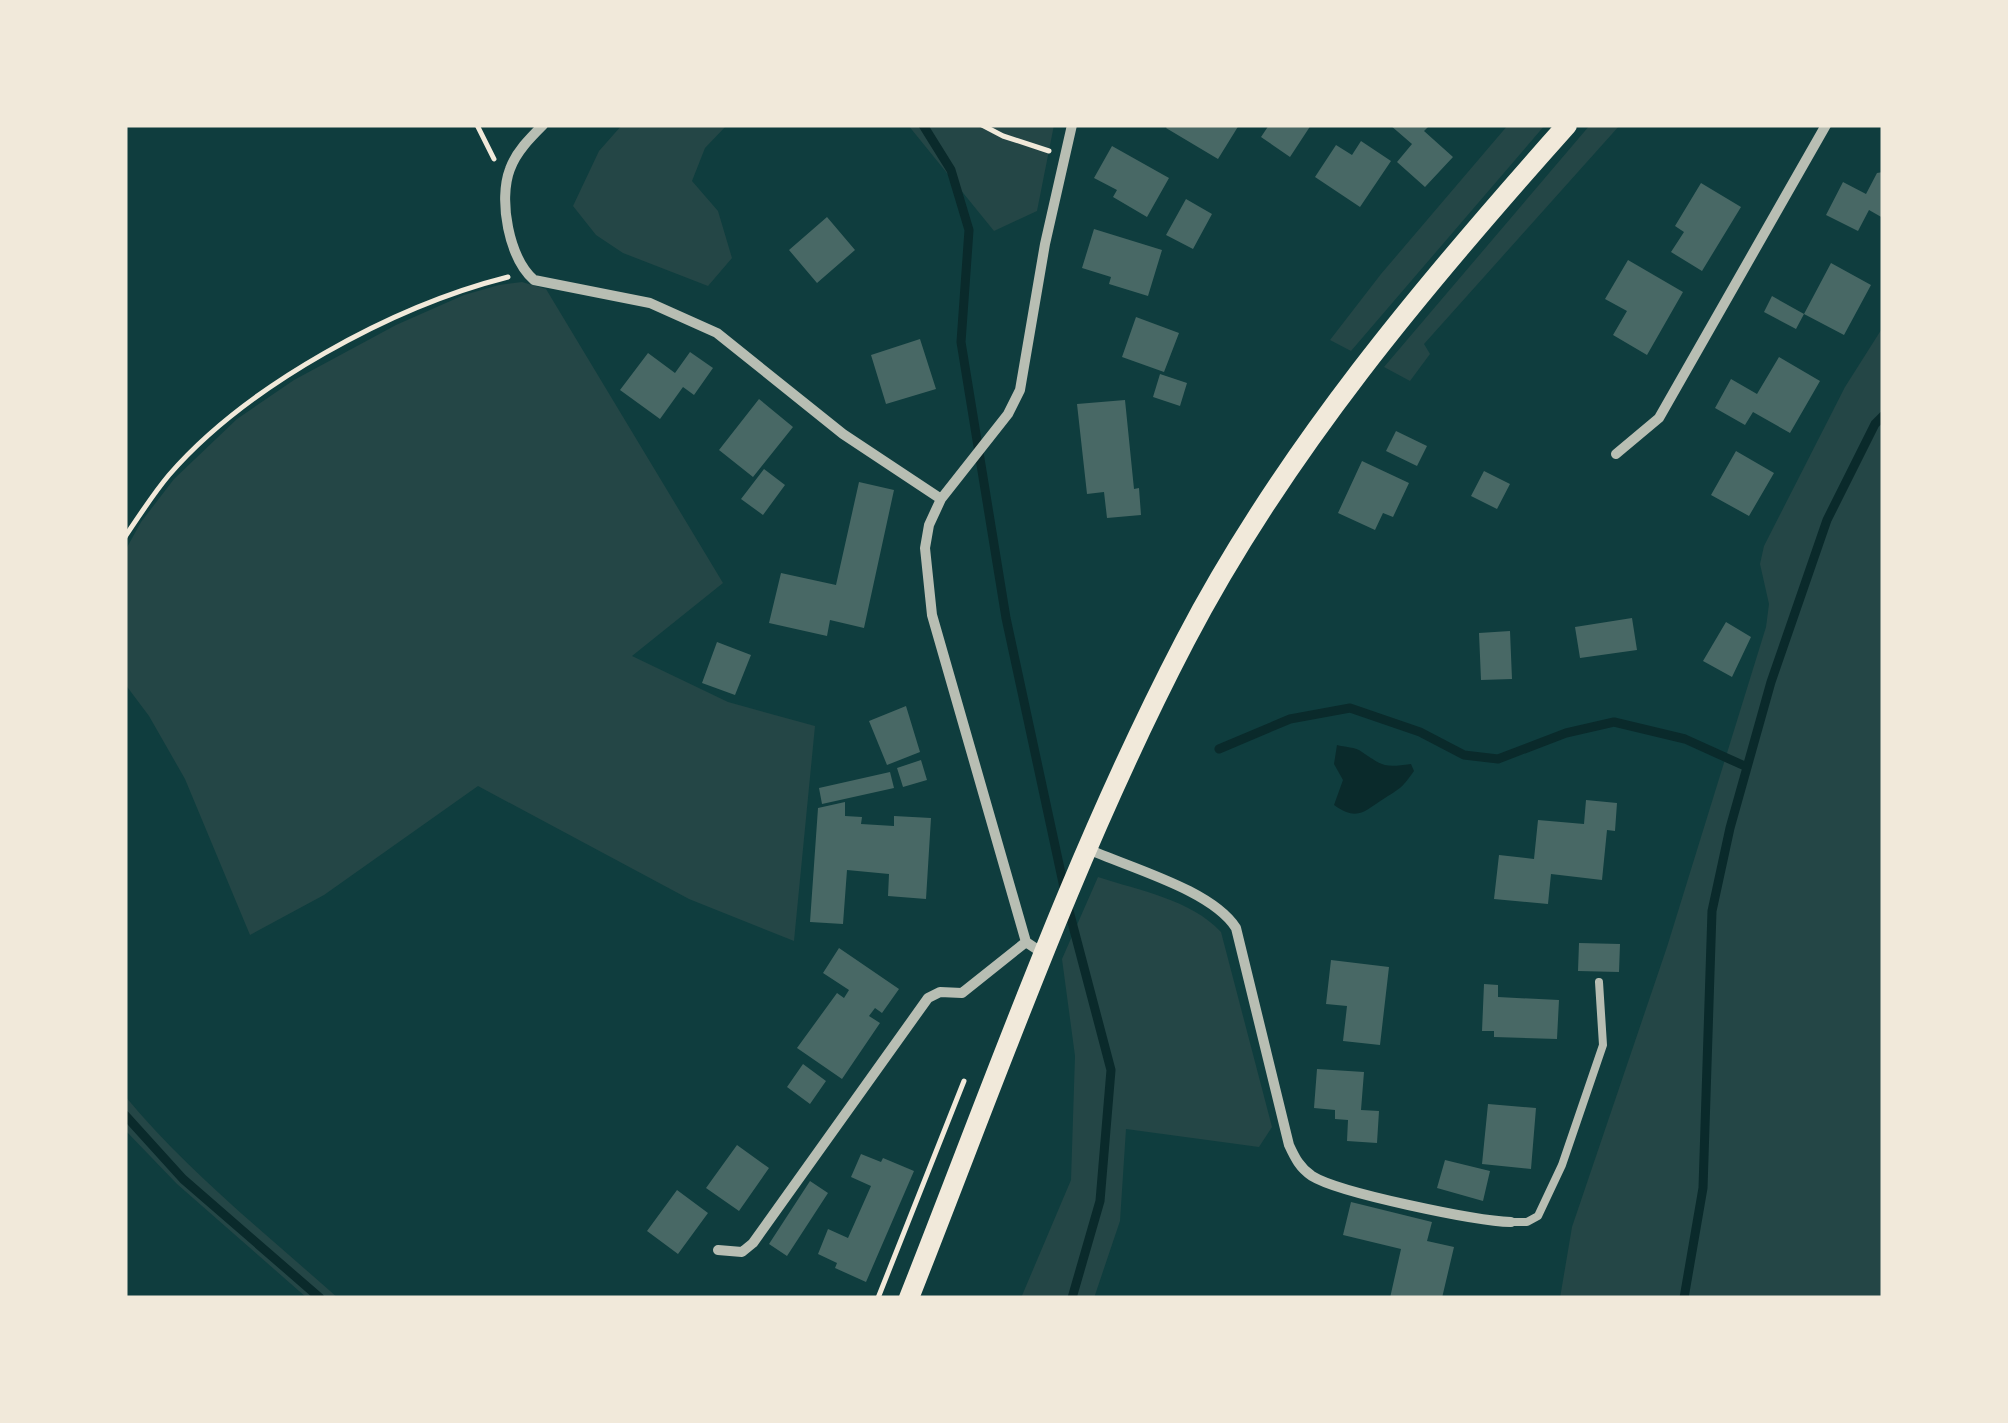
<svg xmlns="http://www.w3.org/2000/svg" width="2008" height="1423" font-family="Inter,sans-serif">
<rect width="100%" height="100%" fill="#0f3d3e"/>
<path fill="#244646" d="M622,125H727L705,148L692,181L718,211L732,258L708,286L623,253L596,235L573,206L599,151Z
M908,125H1054L1037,211L994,231Z
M1508,125H1545L1351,351L1330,340L1381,274Z
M1590,125H1620L1424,344L1430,354L1410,381L1384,367Z
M522,282L546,289L723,583L632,656L728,702L815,726L794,941L689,899L478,786L324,895L250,935L185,779L149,716L125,684V551L141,522L174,479L237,419L294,380L396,325L464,295L499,285Z
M1883,327V1298H1560L1572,1227L1667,947L1766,627L1769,604L1760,564L1764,546L1845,387Z
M1098,877C1140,891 1190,899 1221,932L1272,1127L1259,1147L1126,1129L1120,1221L1094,1298H1021L1071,1180L1075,1056L1062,959Z
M125,1096C187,1171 266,1234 338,1298H307L177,1184L125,1130Z"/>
<path fill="#0a2a2b" d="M1337,745C1344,747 1356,747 1362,752C1383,766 1384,768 1411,764L1414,771C1402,788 1402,787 1385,798C1364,811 1358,822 1334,805L1343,780L1334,764Z"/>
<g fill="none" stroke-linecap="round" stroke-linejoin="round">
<path stroke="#0a2a2b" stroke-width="9" d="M923,125L951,170L969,230L961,342L1006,618L1065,892
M1219,749L1290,719L1350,708L1420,732L1464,755L1498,759L1566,733L1614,722L1685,739L1747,767
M1068,907L1111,1070L1100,1201L1072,1298
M125,1115L183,1179L320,1298
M1684,1298L1703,1188L1712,911L1730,828L1771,682L1827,520L1875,424L1883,416"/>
</g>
<path fill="#486865" d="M1168,125H1239L1218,159L1166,128Z
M1269,125H1311L1290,157L1261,137Z
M1390,125H1430L1424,131L1453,157L1425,187L1397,162L1412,144Z
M1361,141L1391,161L1360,207L1315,177L1336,145L1352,155Z
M1112,146L1169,178L1147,217L1113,197L1117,190L1094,178Z
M1883,172V218L1869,210L1858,231L1826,215L1843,182L1866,194L1877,173Z
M1701,183L1741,207L1702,271L1671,252L1684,232L1675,226Z
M1186,199L1212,214L1193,249L1166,235Z
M827,217L855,250L817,283L789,250Z
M1094,229L1162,250L1148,296L1109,284L1111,277L1082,268Z
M1628,260L1683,292L1647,355L1613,335L1627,311L1605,299Z
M1831,263L1871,285L1844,335L1804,314Z
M1772,296L1804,314L1796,329L1764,312Z
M1136,317L1179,333L1164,372L1122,357Z
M920,339L936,389L886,404L871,355Z
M690,352L713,368L694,395L683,387L660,419L620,390L648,353L675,373Z
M1779,357L1820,381L1790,433L1753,412L1745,425L1715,408L1731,379L1757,394Z
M1160,374L1187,383L1180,406L1153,397Z
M759,399L793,427L753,477L719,450Z
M1125,400L1134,489L1139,488L1141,515L1107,518L1104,492L1087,494L1077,404Z
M1396,431L1427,446L1417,466L1386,451Z
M1736,451L1774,473L1749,516L1711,495Z
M1362,461L1409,483L1393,517L1383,513L1375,530L1338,513Z
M764,469L785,485L763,515L741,499Z
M1484,471L1510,484L1497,509L1471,496Z
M859,482L894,490L864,628L830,620L827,636L769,623L781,573L836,585Z
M1632,618L1637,650L1580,658L1575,627Z
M1726,622L1751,637L1732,677L1703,661Z
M1510,631L1512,679L1481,680L1479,633Z
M717,642L751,655L735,695L702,683Z
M906,706L920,752L887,765L869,721Z
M921,760L927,780L903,787L897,768Z
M890,772L894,788L822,804L819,788Z
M1586,800L1617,803L1615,831L1607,830L1602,880L1551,874L1548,904L1494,899L1499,855L1534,859L1538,820L1584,824Z
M845,802V816L862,817L861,824L894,826V816L931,818L926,899L888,896L889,874L847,870L843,924L810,922L818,808Z
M1579,943L1620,944L1619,972L1578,971Z
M839,948L899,989L882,1013L875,1008L869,1016L880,1023L842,1079L797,1048L837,993L844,998L849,990L823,973Z
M1331,960L1389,967L1380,1045L1343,1041L1347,1006L1326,1004Z
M1484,984L1498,985V997L1559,1000L1557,1039L1494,1037V1031H1482Z
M803,1064L826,1081L810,1104L787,1087Z
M1317,1069L1364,1072L1361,1110L1379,1111L1377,1143L1347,1141L1348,1120L1335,1119V1110L1314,1108Z
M1488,1104L1536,1108L1531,1169L1482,1164Z
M737,1145L769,1168L739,1211L706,1188Z
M861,1154L881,1162L883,1158L914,1171L866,1282L835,1268L837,1263L818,1254L828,1229L848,1238L871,1186L851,1177Z
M1445,1160L1490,1171L1483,1201L1437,1188Z
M810,1181L828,1193L787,1256L769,1244Z
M677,1190L708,1213L678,1254L647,1231Z
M1351,1202L1432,1222L1427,1241L1454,1247L1442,1298H1390L1401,1249L1343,1235Z"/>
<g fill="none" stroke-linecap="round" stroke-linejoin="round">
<path stroke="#f1e9da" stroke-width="5" d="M477,125L494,159
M982,125L1003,136L1049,151
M125,537C139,516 153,494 169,475C247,385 393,306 508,277
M878,1298L964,1081"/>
<path stroke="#b8beb3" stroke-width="8" d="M1511,1222H1527L1538,1216L1562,1165L1603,1045L1599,982"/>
<path stroke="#b8beb3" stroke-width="10" d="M543,125C530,138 516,152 510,169C498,200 509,258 534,280L650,303L717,333L843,434L941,499
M1616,454L1659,418L1826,125
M1088,849C1130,868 1212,890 1236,928L1289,1145C1295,1158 1300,1168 1312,1176C1339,1193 1476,1221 1511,1222
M1044,954L1026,942L932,615L925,548L929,525L941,499L1008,414L1020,390L1045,244L1072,125
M718,1250L742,1252L753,1243L928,998L940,992L962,993L1026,942"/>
<path stroke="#f1e9da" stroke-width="20" d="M909,1298C996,1078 1075,852 1185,641C1284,451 1425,284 1567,125"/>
</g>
<rect width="2008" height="1423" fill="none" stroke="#f1e9da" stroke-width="255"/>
</svg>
